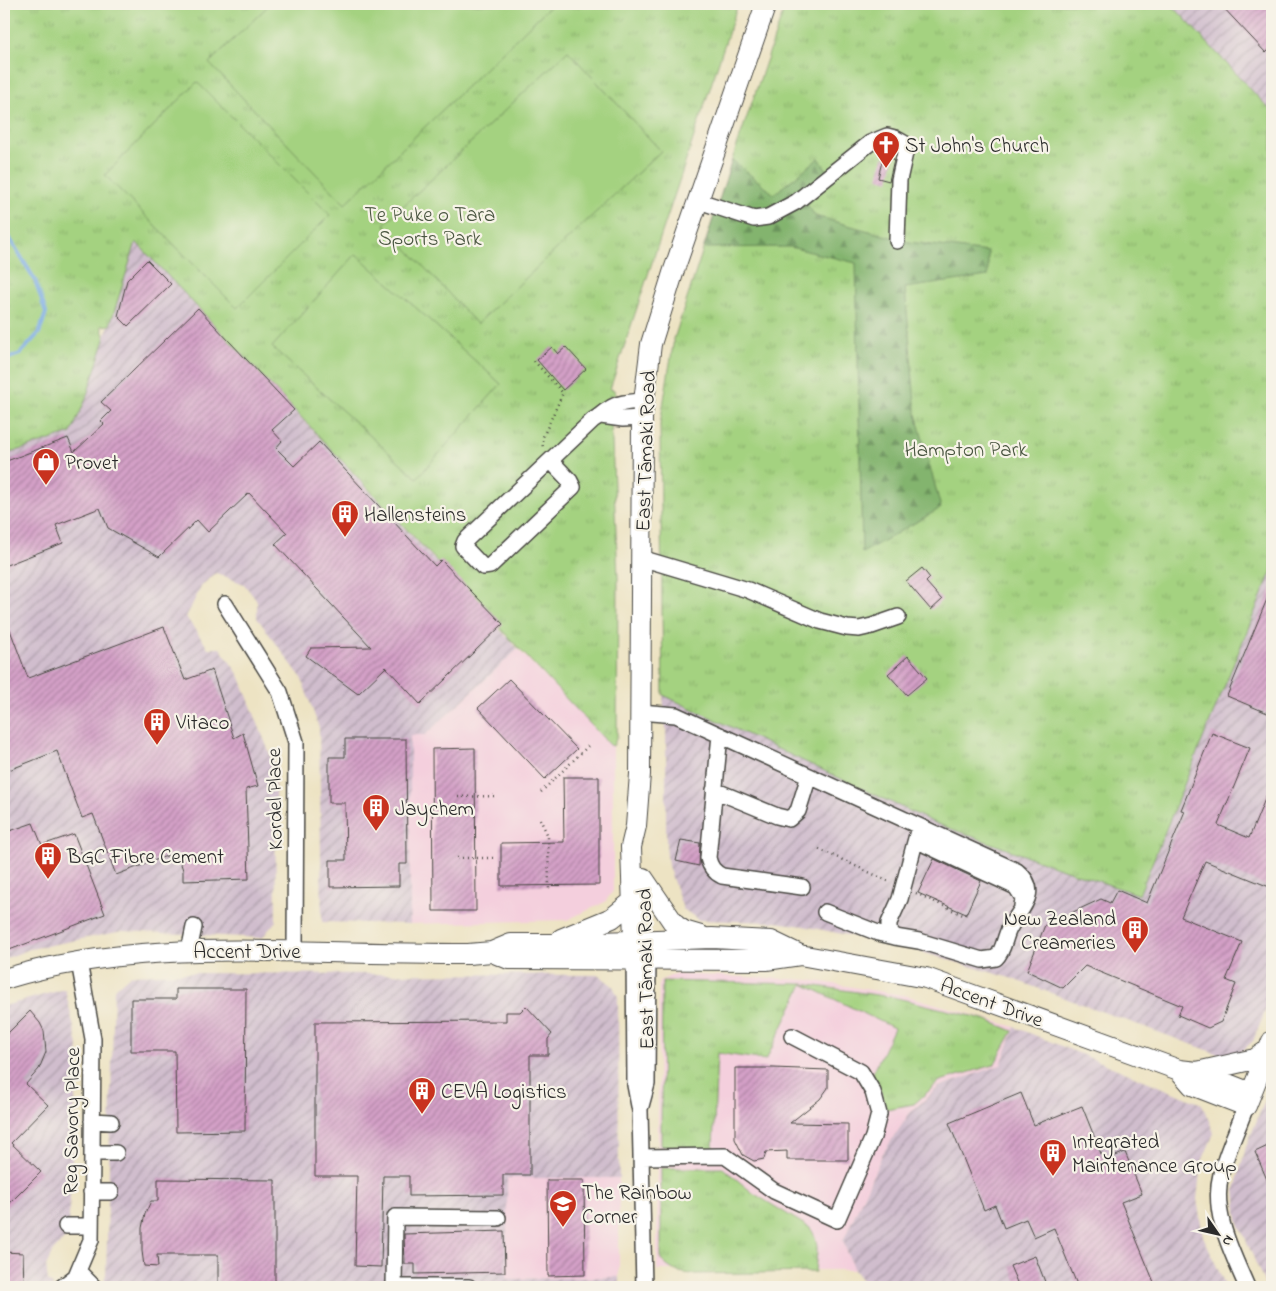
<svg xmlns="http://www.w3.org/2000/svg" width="1276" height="1291" font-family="'Indie Flower',sans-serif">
<defs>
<pattern id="industrial-furrows" width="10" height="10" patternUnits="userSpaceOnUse" patternTransform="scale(1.25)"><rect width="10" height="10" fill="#d0bdcd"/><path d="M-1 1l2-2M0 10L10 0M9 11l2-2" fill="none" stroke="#a99aa7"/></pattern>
<pattern id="grass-tufts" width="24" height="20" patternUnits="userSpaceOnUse" patternTransform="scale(1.25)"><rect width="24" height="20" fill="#a4d280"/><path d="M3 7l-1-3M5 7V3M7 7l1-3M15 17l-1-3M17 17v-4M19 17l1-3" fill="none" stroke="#8db46f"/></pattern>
<pattern id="forest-firs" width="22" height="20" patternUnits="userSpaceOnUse" patternTransform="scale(1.25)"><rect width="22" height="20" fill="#83b46e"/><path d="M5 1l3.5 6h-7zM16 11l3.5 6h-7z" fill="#6b935b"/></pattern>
<pattern id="building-hatch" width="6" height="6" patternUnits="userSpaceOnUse" patternTransform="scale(1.25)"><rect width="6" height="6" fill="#d4a0c7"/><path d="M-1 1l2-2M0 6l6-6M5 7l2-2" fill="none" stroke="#ac83a2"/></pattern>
</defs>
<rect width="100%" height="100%" fill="#f7f3e8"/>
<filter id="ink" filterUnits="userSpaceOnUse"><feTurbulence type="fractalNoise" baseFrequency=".02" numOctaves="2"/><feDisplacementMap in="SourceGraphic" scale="10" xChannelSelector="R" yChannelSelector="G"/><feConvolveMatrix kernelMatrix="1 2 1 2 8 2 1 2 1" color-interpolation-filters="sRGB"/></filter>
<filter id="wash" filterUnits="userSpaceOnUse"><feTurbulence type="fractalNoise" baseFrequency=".0096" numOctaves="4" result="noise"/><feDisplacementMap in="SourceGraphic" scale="20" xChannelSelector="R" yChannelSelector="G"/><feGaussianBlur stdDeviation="1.12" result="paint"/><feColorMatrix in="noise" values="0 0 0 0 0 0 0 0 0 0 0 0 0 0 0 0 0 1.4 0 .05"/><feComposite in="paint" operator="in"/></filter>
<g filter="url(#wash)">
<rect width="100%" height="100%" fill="#ede3c3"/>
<path fill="#f4cfdd" d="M518,649L610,745L613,746V891L605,902L567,920L410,924V735H425Z
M675,974L809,980L908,996L1015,1027L1001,1065L939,1087L910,1113L883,1153L843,1241L854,1270H657L659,981Z
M507,1178H619V1277L507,1279Z"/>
<path fill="url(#industrial-furrows)" d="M1171,4H1272V112Z
M136,242L518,649L425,735H410V924L322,922L319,728L301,677L257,618V601L244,584L216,573L202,585L186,617L208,648H220L239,675L275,767L276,921L262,938L123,931L30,949L4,959V455L71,433L100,352Z
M1272,570V995L1253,1041L1239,1053L1221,1055L1007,977L901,946L803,926L776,922L699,920L683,909L668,866L666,846V731L663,695L935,823L1054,866L1139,895Z
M188,973L599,975L613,986L618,997L619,1178H507V1279L619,1277V1287H102L106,1274L114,989L130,975Z
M65,989L78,1045L68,1235L53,1251L46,1266L48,1281L54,1287H4V1006Z
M1015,1027L1202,1104L1214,1133L1201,1164L1197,1199L1203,1236L1226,1287H867L854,1270L843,1241L883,1153L910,1113L939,1087L1001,1065Z
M1272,1083V1287H1266L1238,1221L1235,1189L1246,1147Z"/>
<path fill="url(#grass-tufts)" stroke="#687e56" d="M4,4H738L610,389L614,390L616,396L610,395L618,578L617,737L613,746L610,745L136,242L110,325L101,326L105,339L85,401L71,433L4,455Z
M786,4H1171L1272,112V570L1139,895L1054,866L935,823L663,695L660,424L674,339L732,160Z
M662,981L803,984L897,998L984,1019L1013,1031L994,1065L940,1081L914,1104L886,1109L881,1092L871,1077L894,1028L803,984L766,1060L717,1053L713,1149L661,1146Z
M661,1168H723L753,1193L810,1228C821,1243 816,1255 815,1272L694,1274C679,1273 671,1271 661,1260Z"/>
<path fill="url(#forest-firs)" stroke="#57704c" d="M819,158L833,180L807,204L815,216L909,242L988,252V276L905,288L916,414L941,508L862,553L856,263L790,247L704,248L732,160L774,194Z"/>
<path fill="#a4d280" stroke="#687e56" d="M270,4H546L549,7L345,204L209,63Z
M568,51L661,151L477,324L384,224Z
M197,82L330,215L237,308L105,175Z
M356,254L501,384L417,478L272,347Z"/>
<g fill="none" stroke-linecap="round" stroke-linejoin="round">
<path stroke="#79abe4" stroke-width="4" d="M4,229L35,280L46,313L39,333L20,354L4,360"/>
</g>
<g id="blocks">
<path fill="url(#building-hatch)" d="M1220,4H1272V47L1266,53Z
M883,157L894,159L889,181L878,178Z
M147,260L171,284L128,326L118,316L127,280Z
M198,308L294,410L272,430L282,441L276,448L294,466L319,442L435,566L441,560L503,624L420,704L386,667L358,694L306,656L311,648L371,647L275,544L287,533L249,493L208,532L197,520L159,557L108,528L100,508L56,525L63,543L4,566V462L68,438L74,452L104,424L101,421L111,411L101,402Z
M552,347L558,354L566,347L586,369L563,390L537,360Z
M922,568L930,578L926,582L942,600L931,610L906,581Z
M1272,587V715L1227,696Z
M4,614L28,678L164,627L185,680L212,670L234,738L243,733L258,786L246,789L249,879L183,881V870L177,852L116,875L93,814L82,818L57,751L4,772Z
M908,656L927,678L907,695L888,674Z
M509,679L577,749L545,779L478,708Z
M1212,733L1250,748L1218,825L1249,838L1272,782V888L1205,861L1181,917L1242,942L1226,980L1236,984L1221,1022L1208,1028L1178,1015L1182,1006L1085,966L1063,988L1027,971L1045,925L1101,899L1110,903L1117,890L1147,903L1185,811L1181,810Z
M345,739H406L407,864H399V886L330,887V860H346L345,803H329V757H345Z
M475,748L476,911H433L432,749Z
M563,777H599V885L501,886V843L564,842Z
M33,823L42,845L74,834L105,914L4,952V833Z
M681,840L700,843L699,866L676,861Z
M934,859L981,881L966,914L918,893Z
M176,989H246L245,1131L176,1132L175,1051H131V999H176Z
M526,1006L552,1034L548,1039V1055H530V1175H503V1195L409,1196V1176H383L381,1267L355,1266L357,1176H315V1022L506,1021V1012H520Z
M30,1011L40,1023L44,1031L46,1052L39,1069L26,1084L48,1105L11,1143L41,1172L4,1209V1037Z
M735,1068H773L828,1070V1088L820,1099L790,1123L848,1124V1160H787V1151L766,1152L764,1159L754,1161L743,1155L735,1139Z
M1021,1093L1034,1125L1082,1106L1104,1161L1125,1152L1142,1194L1121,1202L1156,1287H1078L1054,1228L1034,1237L1026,1219L1004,1228L995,1205L984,1210L949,1123Z
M1272,1144V1191L1255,1152Z
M158,1179L275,1180V1287H218V1255H157L158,1267L144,1266L142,1251V1228L145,1214L151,1201H158Z
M547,1180H584L585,1275L548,1276Z
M504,1231L505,1272L415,1274V1264H405L404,1234Z
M4,1252L23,1253L24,1287H4Z
M1035,1256L1047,1287H1019L1010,1266Z"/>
</g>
</g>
<g filter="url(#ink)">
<use href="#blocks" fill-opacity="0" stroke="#484742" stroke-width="1"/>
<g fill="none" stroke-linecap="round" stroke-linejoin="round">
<defs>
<path id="minor" d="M699,201L754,219L768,217L796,202L870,143L887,136L895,138L904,143L905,153L899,180L897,241
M601,416L623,419L642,418
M551,461L570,481L573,487L490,566L483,567L463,546L465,541L593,420C599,417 603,412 609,409C619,402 632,402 644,401
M641,558L748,590L820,621L847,628L859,629L872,626L898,617
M225,604L280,692L296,742L295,951
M640,712L676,715L1017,871C1043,892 1019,909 1009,929C1004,939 1004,950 996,958L982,960L919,941L895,937L889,930V923L900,899L919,827
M720,735L708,858C710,867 714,872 722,876L802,887
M714,790L777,816L789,819L798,811L809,776
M919,827L926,845L1016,887L1023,898L1022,906
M825,912L878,933L895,937
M634,950L635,1085L640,1111L644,1287
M189,951L194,927
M641,1106L647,1084L648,949
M1246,1106C1238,1129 1227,1150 1221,1174C1211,1213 1232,1252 1247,1287
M92,1121L111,1122
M92,1153H116
M641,1157L725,1156L774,1191L837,1220L873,1137L879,1114L873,1092L861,1072L792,1036
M91,1192H111
M66,1226H91
M78,1271L94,1287
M75,1278L91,1240L92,1153L93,1039L79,962
M62,1287L75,1277
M469,1287H394L395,1217L498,1218"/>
<path id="major" d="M643,878L675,925L684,931L701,936
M561,939L612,918L633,901
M634,941L631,847L636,826L640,774L642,418L651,344L674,270L766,4
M492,952L509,959L766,960L800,955
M4,979C109,947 219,949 327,952C374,953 421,954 468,954L492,952L511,944H547L712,938L771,941L800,955L926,978L1179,1070L1197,1072L1251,1093
M1179,1070L1192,1085L1246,1106L1272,1041
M1197,1072L1255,1059L1268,1050"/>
</defs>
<use href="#minor" stroke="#484742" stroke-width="18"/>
<use href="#major" stroke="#484742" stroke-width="22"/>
<path stroke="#484742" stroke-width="2.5" stroke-dasharray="1 4" stroke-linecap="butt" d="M534,361L563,393L542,439L543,449
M541,792L588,746
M458,797L496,796
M540,819L548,836L549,891
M819,849L890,882
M457,858H495
M916,893L965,916L966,912"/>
<use href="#minor" stroke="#fff" stroke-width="15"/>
<use href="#major" stroke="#fff" stroke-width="20"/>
</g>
</g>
<defs>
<symbol id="church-pin" viewBox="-11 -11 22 30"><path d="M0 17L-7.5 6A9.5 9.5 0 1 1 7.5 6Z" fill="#c8321e" stroke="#f7f3e8"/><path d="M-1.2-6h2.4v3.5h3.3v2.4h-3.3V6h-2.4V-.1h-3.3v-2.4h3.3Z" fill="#fff"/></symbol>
<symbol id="shop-pin" viewBox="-11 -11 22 30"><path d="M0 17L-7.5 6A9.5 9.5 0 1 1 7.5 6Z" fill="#c8321e" stroke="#f7f3e8"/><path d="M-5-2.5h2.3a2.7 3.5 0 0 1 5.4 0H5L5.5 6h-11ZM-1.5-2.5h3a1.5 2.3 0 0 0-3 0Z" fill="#fff"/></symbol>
<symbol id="building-pin" viewBox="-11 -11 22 30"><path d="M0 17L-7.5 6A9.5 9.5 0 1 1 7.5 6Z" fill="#c8321e" stroke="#f7f3e8"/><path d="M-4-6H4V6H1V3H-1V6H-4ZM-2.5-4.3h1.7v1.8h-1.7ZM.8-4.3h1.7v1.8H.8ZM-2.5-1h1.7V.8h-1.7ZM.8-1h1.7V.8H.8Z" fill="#fff"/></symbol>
<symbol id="school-pin" viewBox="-11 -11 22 30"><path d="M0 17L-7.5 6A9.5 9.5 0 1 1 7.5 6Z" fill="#c8321e" stroke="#f7f3e8"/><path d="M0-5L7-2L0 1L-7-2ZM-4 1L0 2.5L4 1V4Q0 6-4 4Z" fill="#fff"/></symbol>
</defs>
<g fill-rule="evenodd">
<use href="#church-pin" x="870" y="129" width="32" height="43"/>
<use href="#shop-pin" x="30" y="446" width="32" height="43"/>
<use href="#building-pin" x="329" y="498" width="32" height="43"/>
<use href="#building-pin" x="141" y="706" width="32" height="43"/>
<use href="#building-pin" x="360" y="792" width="32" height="43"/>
<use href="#building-pin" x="32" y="840" width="32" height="43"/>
<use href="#building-pin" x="1119" y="914" width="32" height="43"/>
<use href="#building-pin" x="406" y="1075" width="32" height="43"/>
<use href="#building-pin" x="1037" y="1137" width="32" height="43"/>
<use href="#school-pin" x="547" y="1188" width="32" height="43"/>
</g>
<g text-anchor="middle" stroke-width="4.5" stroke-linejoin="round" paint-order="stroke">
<g font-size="21" fill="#2b2b2b" stroke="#f7f3e8" text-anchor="start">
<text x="905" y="152">St John's Church</text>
<text x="65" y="469">Provet</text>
<text x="364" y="521">Hallensteins</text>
<text x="176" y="729">Vitaco</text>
<text x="395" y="815">Jaychem</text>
<text x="67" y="863">BGC Fibre Cement</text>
<text x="1116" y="925" text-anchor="end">New Zealand<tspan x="1116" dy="24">Creameries</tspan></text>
<text x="441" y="1098">CEVA Logistics</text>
<text x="1072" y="1148">Integrated<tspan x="1072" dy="24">Maintenance Group</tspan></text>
<text x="582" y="1199">The Rainbow<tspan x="582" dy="24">Corner</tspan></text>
</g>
<g font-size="21" fill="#495540" stroke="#f7f3e8">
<text x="430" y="221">Te Puke o Tara<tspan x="430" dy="24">Sports Park</tspan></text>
<text x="966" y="456">Hampton Park</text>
</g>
<g font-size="21" fill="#2b2b2b" stroke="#f7f3e8">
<text transform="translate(645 451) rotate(-88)" y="7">East Tāmaki Road</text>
<text transform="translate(274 799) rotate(-91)" y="7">Kordel Place</text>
<text x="247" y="958">Accent Drive</text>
<text transform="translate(645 969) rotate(-91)" y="7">East Tāmaki Road</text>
<text transform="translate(992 1002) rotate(20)" y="7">Accent Drive</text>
<text transform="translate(71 1121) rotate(-89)" y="7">Reg Savory Place</text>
</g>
</g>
<rect width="1276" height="1291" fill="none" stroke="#f7f3e8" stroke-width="20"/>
<g transform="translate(1218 1234) rotate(124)" stroke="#f7f3e8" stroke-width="4" paint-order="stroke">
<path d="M0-4L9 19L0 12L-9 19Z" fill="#2b2b2b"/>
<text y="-8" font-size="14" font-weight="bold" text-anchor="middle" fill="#2b2b2b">N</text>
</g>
</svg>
